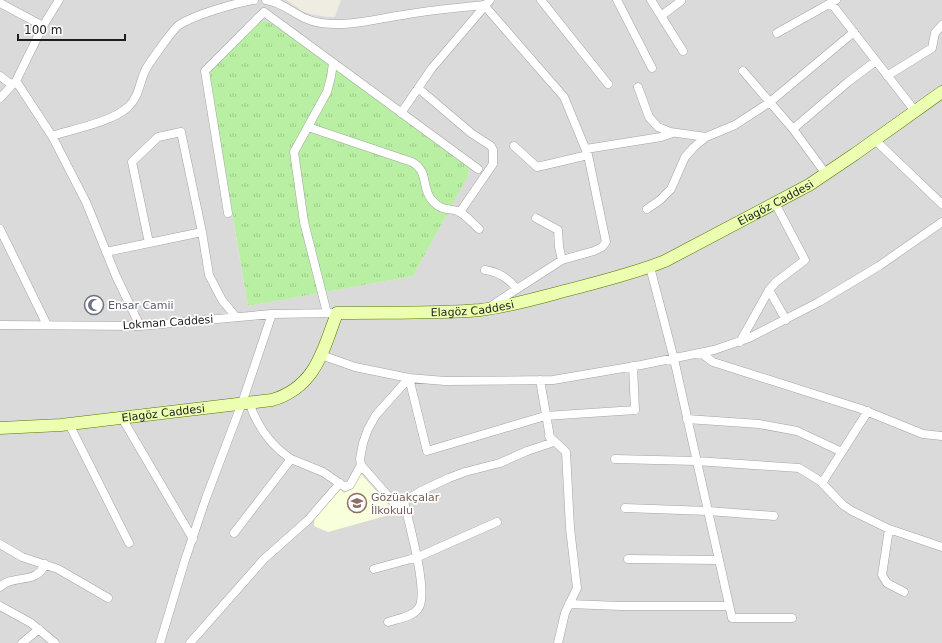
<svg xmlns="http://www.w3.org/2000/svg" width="942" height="643" font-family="'DejaVu Sans',sans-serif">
<defs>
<pattern id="grass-tufts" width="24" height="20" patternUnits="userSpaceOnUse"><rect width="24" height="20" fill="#b9efa2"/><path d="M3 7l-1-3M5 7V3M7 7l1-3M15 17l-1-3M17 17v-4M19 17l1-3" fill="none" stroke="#9fcc8b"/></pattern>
</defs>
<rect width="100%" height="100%" fill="#efede2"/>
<path fill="#dbdada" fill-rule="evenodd" d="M0,0H286L304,12L311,14L327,17H335L341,0H942V643H0ZM263,21L271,23L329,62L469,167L468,176L413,276L248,306L209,79Z"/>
<path fill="#f8ffdb" d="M361,474L396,513L328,532L314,526L315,515L340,489L344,493L349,490Z"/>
<path fill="url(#grass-tufts)" d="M259,21H266L271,23L329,62L467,165L469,170L468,176L413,276L248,306L209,76L211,70Z"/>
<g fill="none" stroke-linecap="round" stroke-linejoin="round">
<defs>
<path id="street" d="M266,0C287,3 298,20 321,23C348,27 376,19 403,15C430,10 457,8 484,5L564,97L588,155L606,242L602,247L594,251L562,260L503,298L490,307
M541,0L608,84
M617,0L652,68
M651,0L683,51
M0,3L43,26
M831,3L915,111
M661,16L681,1
M777,33L836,0
M743,71L793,129L826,174
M0,76L12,85
M887,76L932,48L935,33L942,25
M16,81L52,136L86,202L116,276L140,326
M638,87L649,117L658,127L670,132L706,137L735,125L770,102L854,32
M418,88L471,133L491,146L493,150V164L460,212
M0,98L16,81L43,26L59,0
M401,113L432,68L490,0
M308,127L412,162C429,172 421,185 431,199C443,214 451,206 461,213C468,217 473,224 479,229
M793,129L848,82L876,61
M52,136C74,129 112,122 128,107C140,96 139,82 146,69C150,62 173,29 179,25C194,15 235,3 254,0
M875,140L942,204
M514,146L537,167L588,155
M586,149L661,137L673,133
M647,209L660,200L671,189L685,157L694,147L706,137
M228,213L205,71L264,12L478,169
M536,218L558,230L559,247L562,260
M0,229L47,325
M149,243L132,162L158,137L181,132L202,232L209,275L222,300L236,317
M106,252L202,232
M650,267L674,359L732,618H792
M485,270C499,272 508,278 517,289
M769,290L786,320
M327,313L304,222L294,152L327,92L331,77L333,63
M0,325L140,326L272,314L337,313
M740,342L769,290L776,282L805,260L775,203
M701,353L713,362L861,409L923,434L942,436
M321,355L355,367L409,378L445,381L553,380L641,365L714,350L749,338L819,302L879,266L942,222
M409,378L427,451L545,416L635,410L633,366
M249,402C257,426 270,445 291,459
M122,418L193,539
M687,419L759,424L797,431L842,452
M69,424L129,543
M549,436L566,452L570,528L577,588L565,613L558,643
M615,459L696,461L799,468L820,481L843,505L852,511L889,529L942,547
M361,465L397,506L421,491L449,478L465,472L500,463L527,451L551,443L540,380
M822,483L868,411
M625,508L708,511L774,516
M889,529L882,575L887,583L904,592
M234,533L291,459L323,472L345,487L350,485L361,465L360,459L363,443L368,429L376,415L409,378
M0,544L22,557L58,569L108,598
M628,559L718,560
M374,569L418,557L497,522
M0,587C13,574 37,585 45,564
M569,604L621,606H729
M0,606L31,623L55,643
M388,622C397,619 412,617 418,609C430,595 408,521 404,501
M22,643L39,629
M160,643L185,560L206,498L242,403L272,314
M190,643L264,559L308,520L340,483"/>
<g id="secondary">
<path id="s1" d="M0,428L61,425L272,400C316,387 323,350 337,313C384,312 433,314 480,310C512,306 541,297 572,289C603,281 635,273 665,261L809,185L855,154L942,92"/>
</g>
</defs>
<use href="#street" stroke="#a4a4a4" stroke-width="9"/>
<use href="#secondary" stroke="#547800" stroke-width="13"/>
<use href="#street" stroke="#fff" stroke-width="8"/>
<use href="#secondary" stroke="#ecffb0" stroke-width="12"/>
</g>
<defs>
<symbol id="mosque-ring" viewBox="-11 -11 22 22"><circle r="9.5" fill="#fff" stroke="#6b7280" stroke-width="1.5"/><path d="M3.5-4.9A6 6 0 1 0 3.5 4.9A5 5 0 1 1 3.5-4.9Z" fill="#6b7280"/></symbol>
<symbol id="school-ring" viewBox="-11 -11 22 22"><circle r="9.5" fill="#fff" stroke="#8d6e63" stroke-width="1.5"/><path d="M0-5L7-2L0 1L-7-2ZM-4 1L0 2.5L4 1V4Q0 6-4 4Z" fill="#8d6e63"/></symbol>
</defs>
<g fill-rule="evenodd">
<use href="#mosque-ring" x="83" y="294" width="22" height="22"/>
<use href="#school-ring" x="346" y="492" width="22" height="22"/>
</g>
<g text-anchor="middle" stroke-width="3.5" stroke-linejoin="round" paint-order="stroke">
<g font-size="11" fill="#1d1d1d" stroke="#fff">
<text dy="4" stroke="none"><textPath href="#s1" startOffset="847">Elagöz Caddesi</textPath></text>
<text dy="4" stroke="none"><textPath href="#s1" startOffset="523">Elagöz Caddesi</textPath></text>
<text transform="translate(168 322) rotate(-4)" y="4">Lokman Caddesi</text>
<text dy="4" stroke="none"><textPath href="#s1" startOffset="164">Elagöz Caddesi</textPath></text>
</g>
<g font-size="11" fill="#5b616d" stroke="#fff" text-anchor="start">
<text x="108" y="309">Ensar Camii</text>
</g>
<g font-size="11" fill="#785e54" stroke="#fff" text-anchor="start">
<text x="371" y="501">Gözüakçalar<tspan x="371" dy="13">İlkokulu</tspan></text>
</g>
</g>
<path d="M18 34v6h107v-6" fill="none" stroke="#1d1d1d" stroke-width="2"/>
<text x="24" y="34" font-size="12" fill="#1d1d1d" stroke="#ffffff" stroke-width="3" paint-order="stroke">100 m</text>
</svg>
